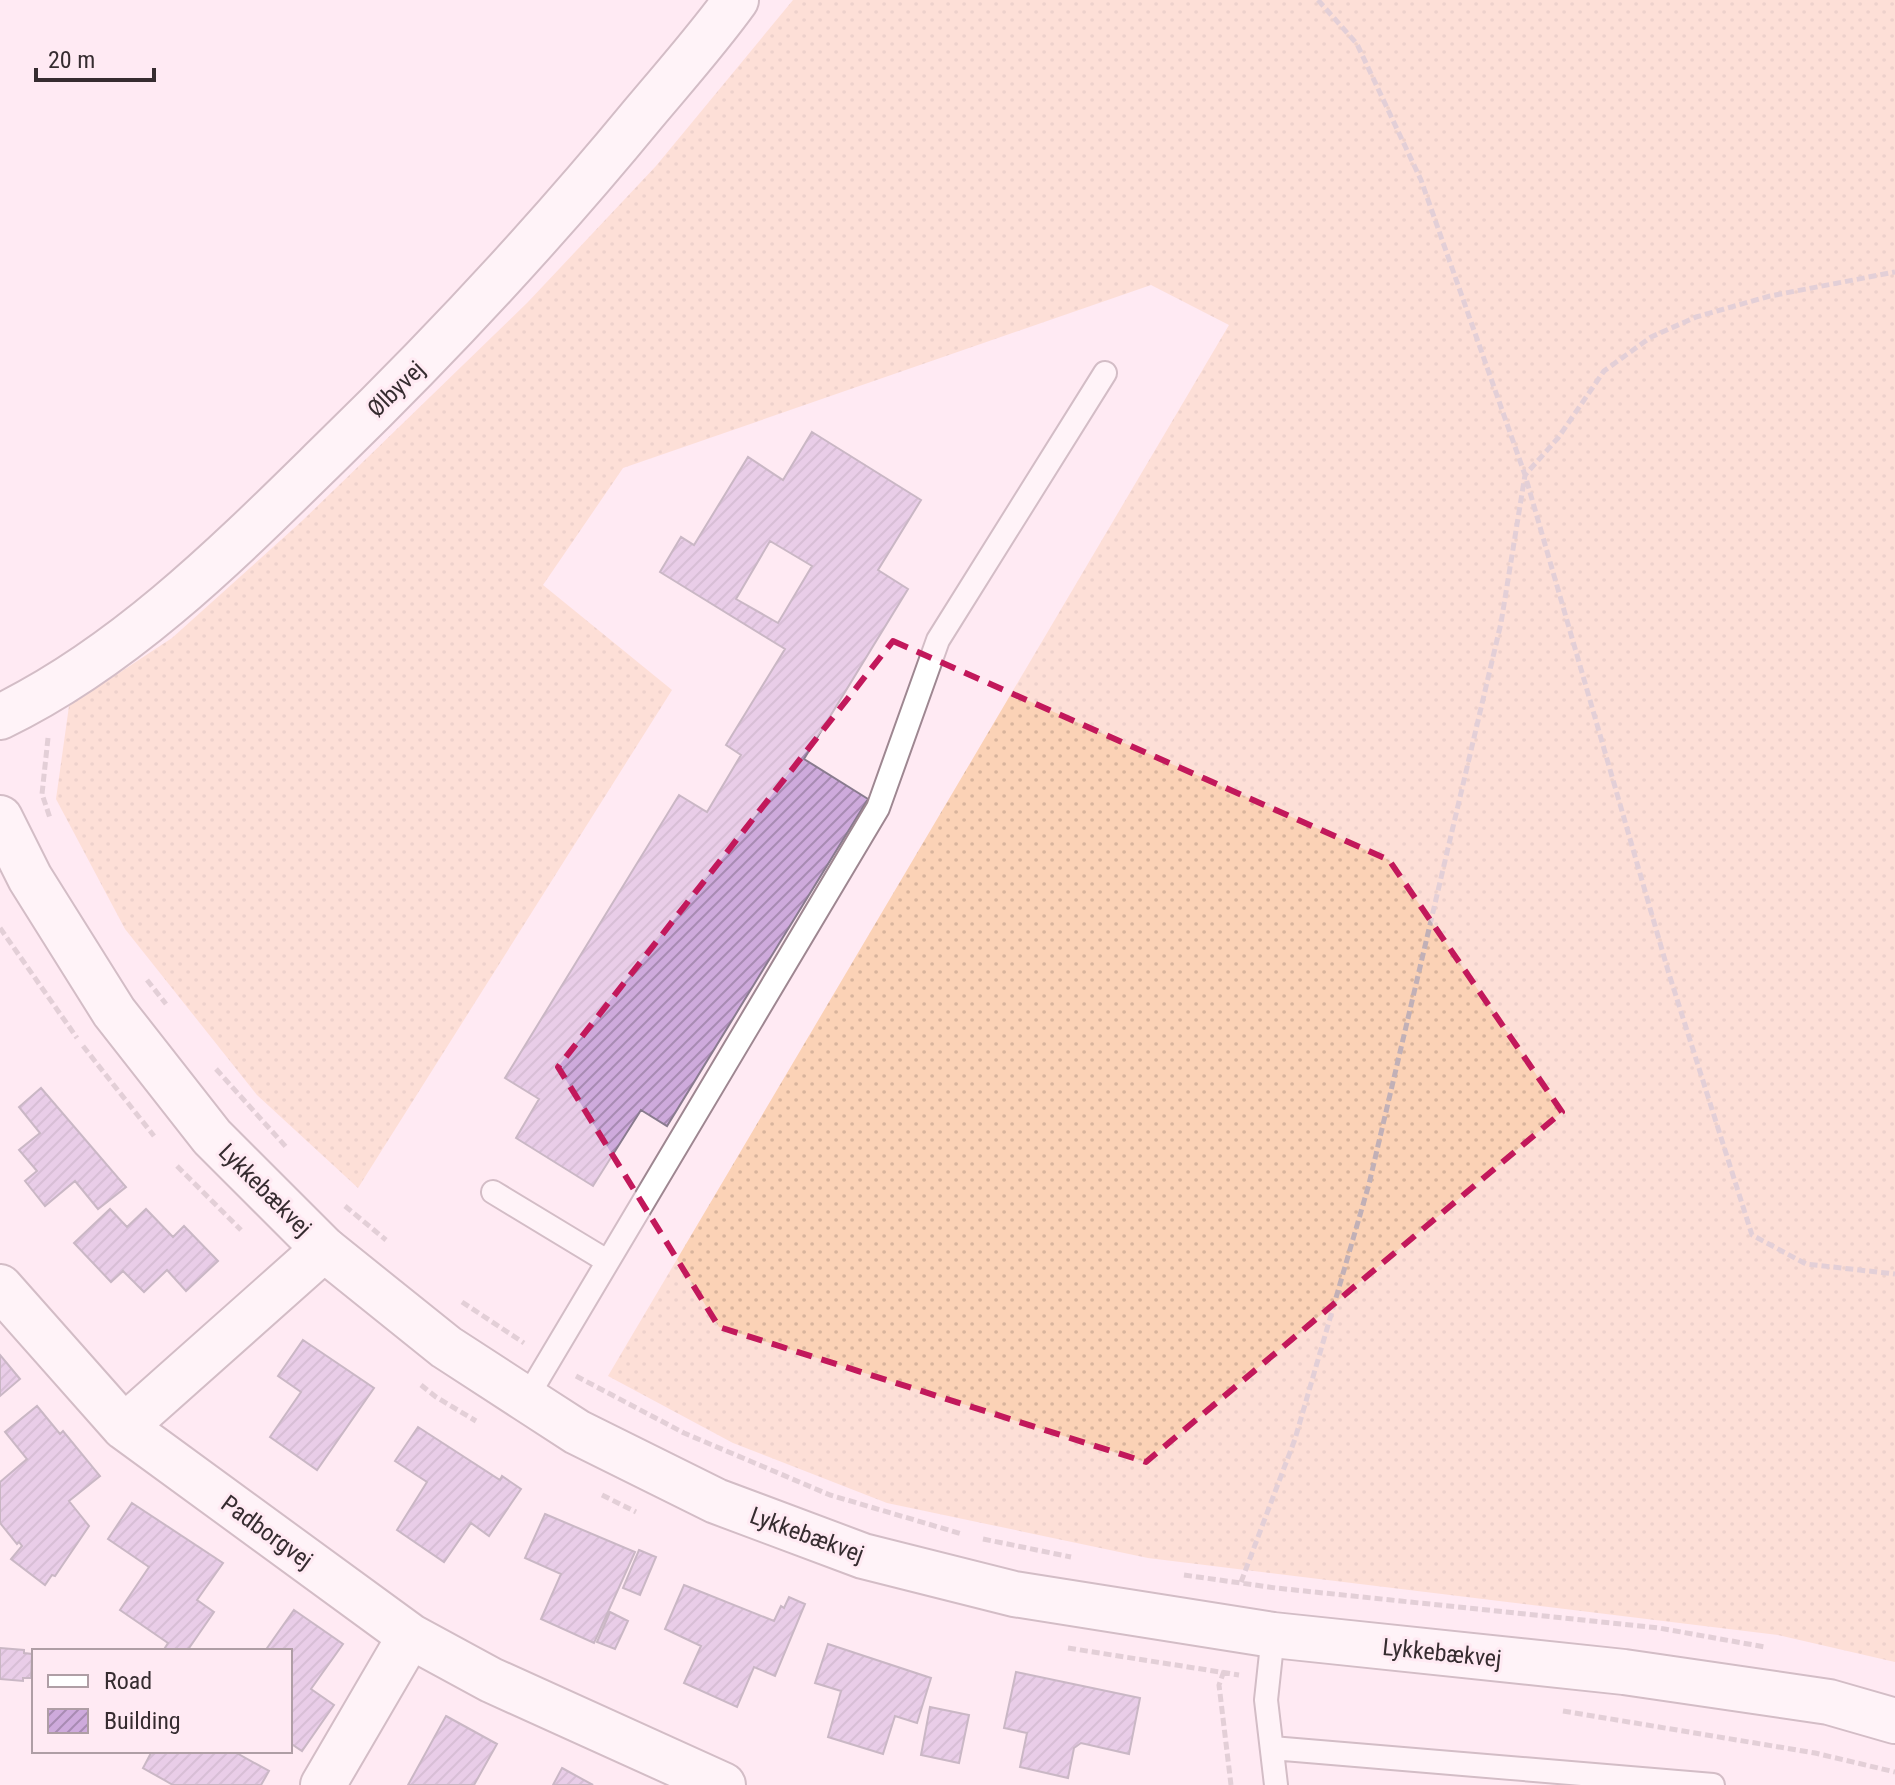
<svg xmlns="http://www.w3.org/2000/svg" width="1895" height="1785" font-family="'Roboto Condensed',sans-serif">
<defs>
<pattern id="grass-dots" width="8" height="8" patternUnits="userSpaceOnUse" patternTransform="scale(2)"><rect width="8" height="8" fill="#fbd2b6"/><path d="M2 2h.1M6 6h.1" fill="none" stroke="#d8b49d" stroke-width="1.8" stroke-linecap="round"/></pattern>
<pattern id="building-hatch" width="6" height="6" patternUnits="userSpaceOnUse" patternTransform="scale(2)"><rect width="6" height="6" fill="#ceaadc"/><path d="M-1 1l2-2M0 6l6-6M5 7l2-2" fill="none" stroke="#a88bb3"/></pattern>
</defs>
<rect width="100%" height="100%" fill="#ffeaf3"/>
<path fill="url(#grass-dots)" d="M793,0H1895V1662L1778,1635L1148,1558L887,1503L733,1443L608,1376L1229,325L1151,285L623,468L543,585L672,690L358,1188L257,1095L125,929L56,799L69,706L172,638L302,521L528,302L656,166Z"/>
<path fill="url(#building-hatch)" stroke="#897b8e" stroke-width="2" fill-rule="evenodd" d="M812,432L921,500L878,570L908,589L804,759L868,799L667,1126L641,1110L593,1186L516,1138L539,1099L505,1078L679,795L707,812L741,755L726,745L785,649L660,572L681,537L694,545L748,457L783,480ZM770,541L812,566L778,623L736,599Z
M41,1088L126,1187L98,1209L75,1181L45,1206L25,1181L37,1171L19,1150L40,1133L19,1107Z
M110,1209L127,1227L146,1209L173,1237L184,1226L218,1261L186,1291L167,1270L144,1292L123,1271L111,1282L74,1243Z
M303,1340L374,1388L317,1470L270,1437L301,1392L278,1376Z
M0,1355L20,1379L0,1396Z
M37,1406L60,1434L63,1431L100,1476L69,1501L89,1526L55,1576L52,1575L45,1585L11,1559L22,1546L19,1542L17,1544L0,1523V1482L27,1459L5,1432Z
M418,1427L500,1480L502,1476L521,1489L489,1536L471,1523L444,1562L397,1530L427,1482L395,1461Z
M132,1503L223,1563L197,1600L214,1612L187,1651H163L168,1643L120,1610L149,1567L108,1539Z
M545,1514L635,1552L594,1643L541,1619L561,1574L525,1558Z
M639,1550L656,1557L640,1595L623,1588Z
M684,1585L774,1621L781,1606L784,1608L789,1597L805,1604L775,1676L754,1667L737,1707L684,1683L701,1646L665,1629Z
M294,1610L343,1644L311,1689L334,1705L302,1751L290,1743V1651H265Z
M610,1612L628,1621L615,1649L597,1642Z
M828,1644L931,1678L917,1723L895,1716L883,1754L828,1737L841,1691L815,1683Z
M0,1648L24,1650V1653L32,1654L31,1678H23V1681L0,1679Z
M1016,1672L1140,1698L1129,1754L1081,1743L1074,1748L1068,1778L1020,1767L1027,1733L1004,1728Z
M930,1707L969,1715L959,1763L921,1755Z
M446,1716L497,1744L474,1785H408Z
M152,1751H233L269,1771L261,1785H173L143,1768Z
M562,1768L593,1785H553Z"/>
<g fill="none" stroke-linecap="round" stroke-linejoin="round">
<defs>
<path id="service" d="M493,1192L607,1261
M526,1399L878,808L938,640L1105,373
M1273,1635L1266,1700L1276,1785
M1272,1748L1713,1785"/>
<path id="minor" d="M0,1287L124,1427L410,1636L491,1680L723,1785
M124,1427L324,1249
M323,1785L410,1636"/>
<path id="tertiary" d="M0,717C128,655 233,548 333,450C443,343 547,231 644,113C675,76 708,39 736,0
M0,818L30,878L114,1012L212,1137L324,1249L446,1347L526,1399L577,1432L716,1501L863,1556L1014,1594L1273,1635L1624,1672L1829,1702L1895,1721"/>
</defs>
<use href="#service" stroke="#9e8791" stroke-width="26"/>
<use href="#minor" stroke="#9e8791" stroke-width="48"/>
<use href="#tertiary" stroke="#9e8791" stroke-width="48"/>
<path stroke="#c1b0b7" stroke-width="5" stroke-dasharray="8 4" stroke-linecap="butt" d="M1318,0L1357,44L1421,180L1525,475L1669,974L1752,1235L1806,1264L1895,1274
M48,738L42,794L50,818
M0,928L77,1038
M147,980L166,1004
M83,1046L154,1136
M216,1069L287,1148
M177,1166L241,1230
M345,1206L386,1240
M462,1302L524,1343
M576,1376L684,1433L830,1495L962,1534
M421,1385L436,1397L476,1421
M602,1495L636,1512
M983,1539L1071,1557
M1184,1575L1276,1588L1659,1628L1765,1647
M1241,1582L1295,1439L1369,1184L1501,623L1525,475L1558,438L1604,371L1651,337L1696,317L1770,296L1895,272
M1068,1648L1239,1675
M1224,1671L1219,1685L1231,1785
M1563,1711L1815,1753L1895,1772"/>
<use href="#service" stroke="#fff" stroke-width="22"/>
<use href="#minor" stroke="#fff" stroke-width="44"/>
<use href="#tertiary" stroke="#fff" stroke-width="44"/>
</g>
<path d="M0 0H1895V1785H0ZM893,641L1389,860L1562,1112L1146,1462L719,1327L558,1067Z" fill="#ffeaf3" fill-opacity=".55" fill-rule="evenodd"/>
<path fill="none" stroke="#c2185b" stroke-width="6" stroke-dasharray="16 10" stroke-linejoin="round" d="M893,641L1389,860L1562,1112L1146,1462L719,1327L558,1067Z"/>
<g text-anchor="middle" stroke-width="6" stroke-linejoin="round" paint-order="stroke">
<g font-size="24" fill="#362c30" stroke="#ffeaf3">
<text transform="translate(396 389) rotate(-44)" y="8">Ølbyvej</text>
<text transform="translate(265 1190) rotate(45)" y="8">Lykkebækvej</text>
<text transform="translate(267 1532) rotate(36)" y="8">Padborgvej</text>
<text transform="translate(807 1535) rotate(20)" y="8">Lykkebækvej</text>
<text transform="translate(1442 1653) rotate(6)" y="8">Lykkebækvej</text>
</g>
</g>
<rect x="32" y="1649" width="260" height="104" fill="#ffeaf3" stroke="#af9ea5" stroke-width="2"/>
<rect x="48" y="1675" width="40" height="12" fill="#ffffff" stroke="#af9ea5" stroke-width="2"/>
<text x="104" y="1689" font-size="24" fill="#362c30">Road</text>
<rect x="48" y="1709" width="40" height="24" fill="url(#building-hatch)" stroke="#af9ea5" stroke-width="2"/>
<text x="104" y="1729" font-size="24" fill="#362c30">Building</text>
<path d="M36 68v12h118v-12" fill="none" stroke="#362c30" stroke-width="4"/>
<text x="48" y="68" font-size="24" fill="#362c30" stroke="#ffeaf3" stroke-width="6" paint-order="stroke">20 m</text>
</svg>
